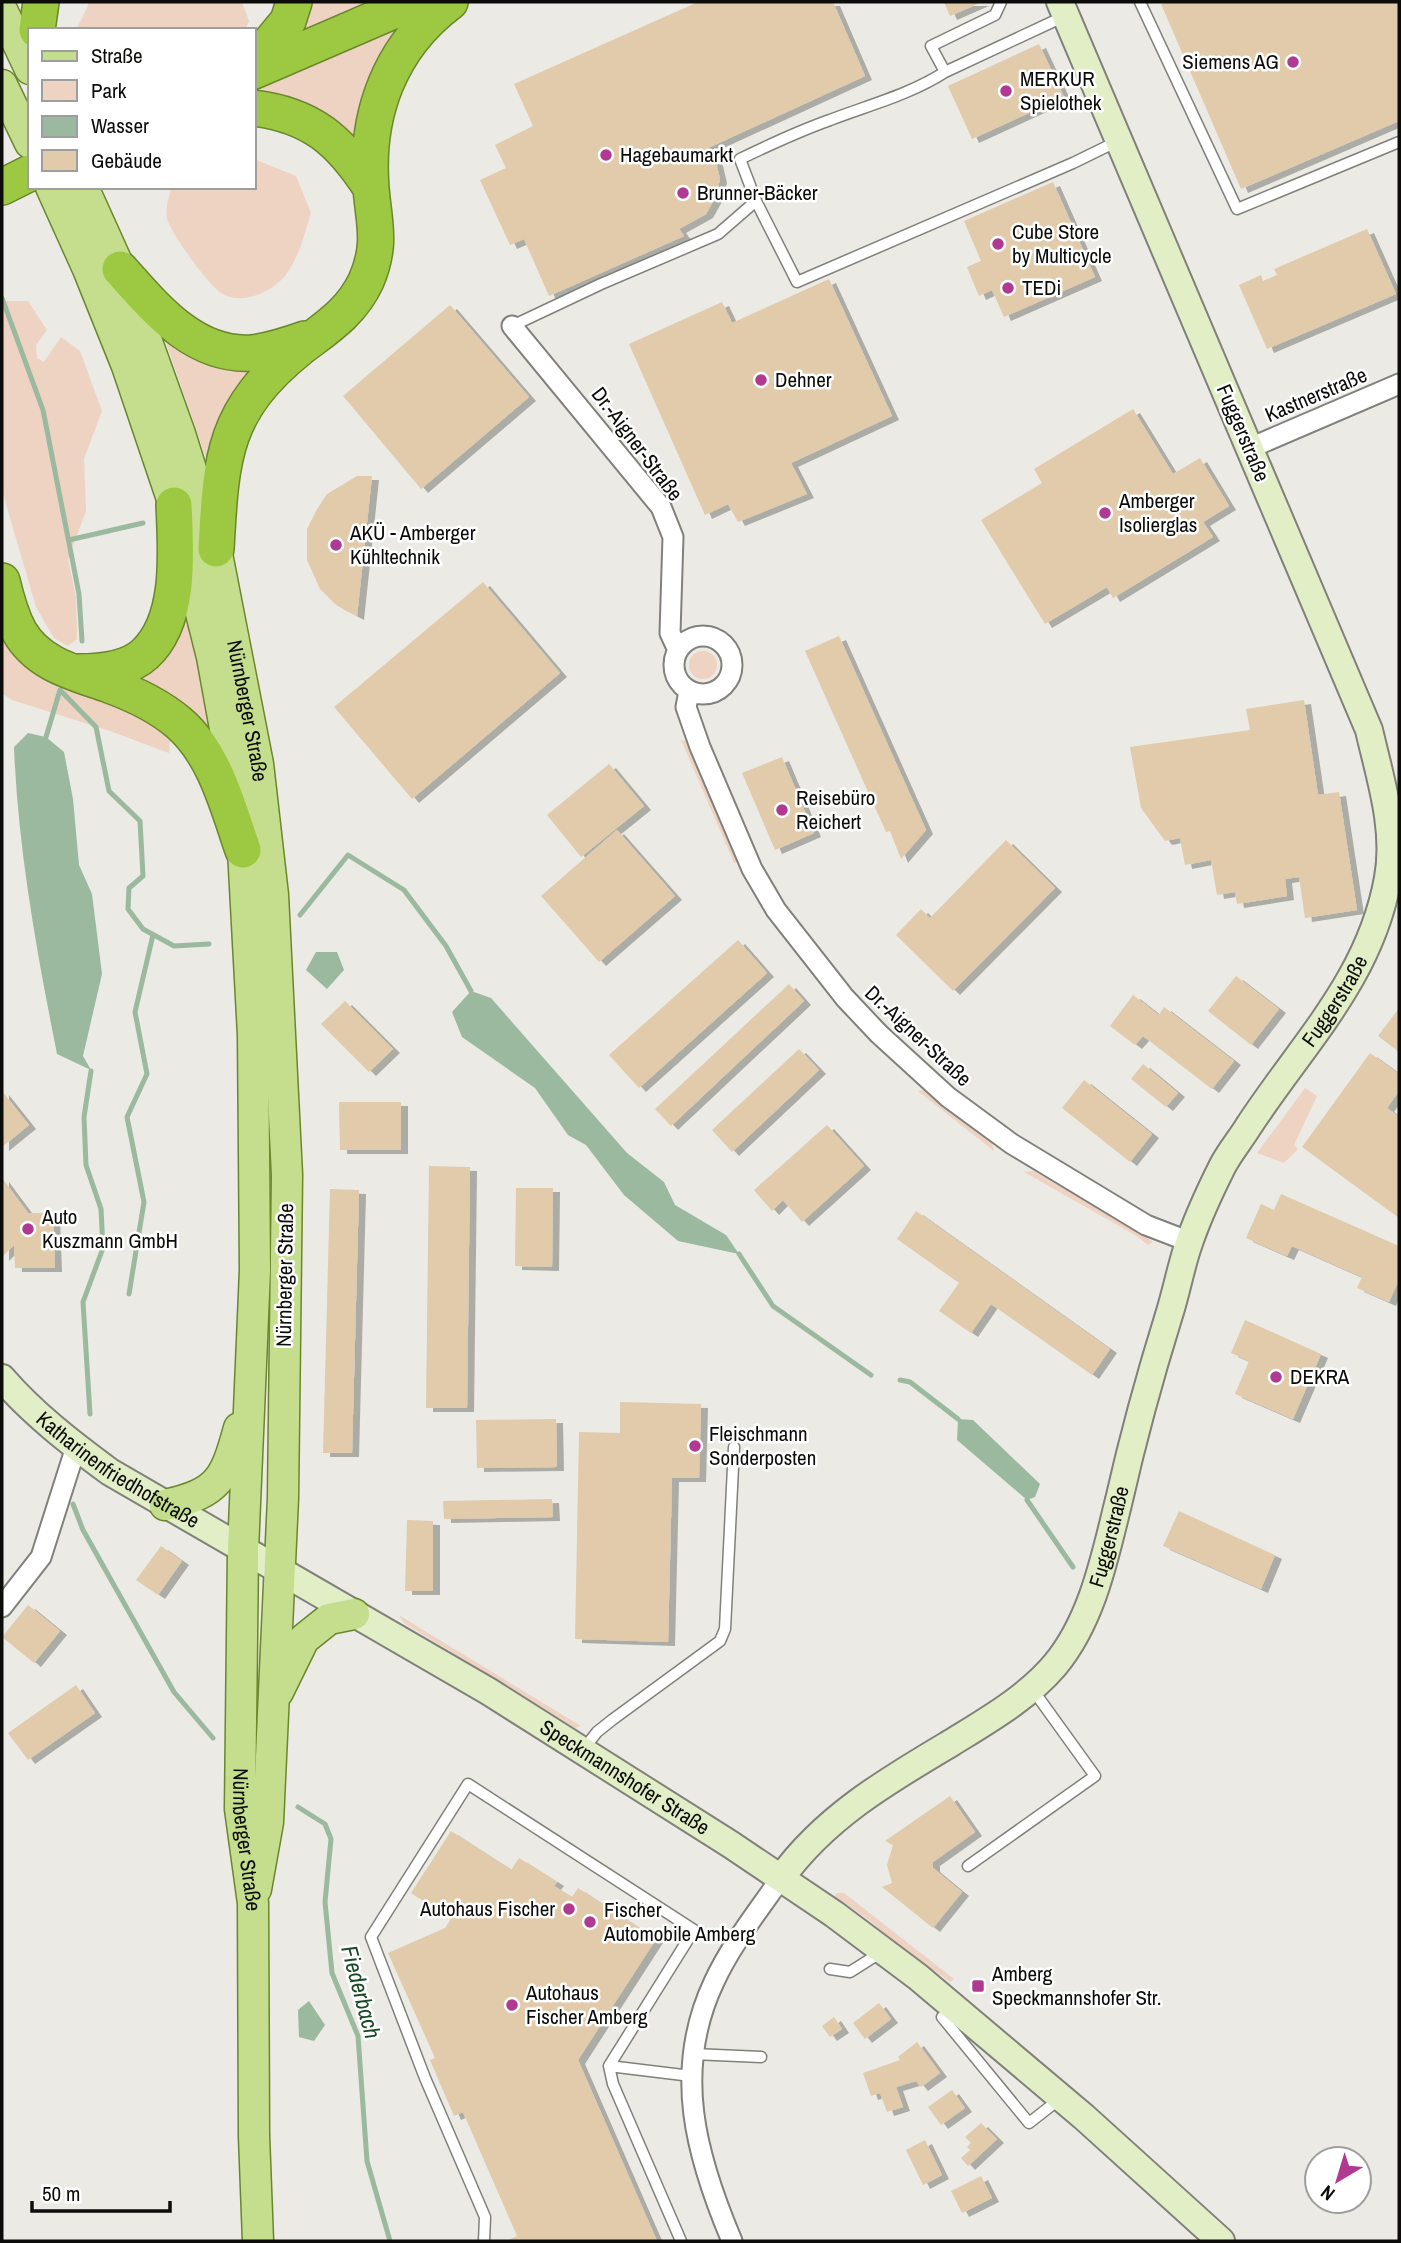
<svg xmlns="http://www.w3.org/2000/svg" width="1401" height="2243" font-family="'Archivo Narrow',sans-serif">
<defs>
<filter id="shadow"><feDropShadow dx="7" dy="4" stdDeviation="0" flood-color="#0004"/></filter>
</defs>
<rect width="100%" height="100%" fill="#ebeae4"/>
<path fill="#eed2c2" d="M88,2H242L249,21L245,30H76L88,6Z
M305,2H379L294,35Z
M412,20L361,152L254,92Z
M254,159L296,176L311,213C304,235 299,259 284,277C270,293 240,306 221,293C207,283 172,235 167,219C165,209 169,196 172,187H254Z
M2,301H28L47,330L36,345L37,358L44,362L61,337L80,351L102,411L84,459L86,511L68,559L76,597L77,639L68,646L54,638L36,607L2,490Z
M160,325L268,359L209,467Z
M185,606L220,753L122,676Z
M2,635C39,699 82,687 139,717C150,723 160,732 170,740L169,753L110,731L12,700L2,693Z
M689 665a14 14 0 1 1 28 0a14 14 0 1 1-28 0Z
M681,740L687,741L719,818L739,859L737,862L734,863L729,851Z
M1305,1088L1317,1096L1294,1145L1298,1149L1284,1163L1257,1153Z
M923,1090L992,1143L994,1151L918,1091Z
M1033,1171L1138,1231L1153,1242L1148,1245L1135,1235L1024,1172Z
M399,1615L423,1630L581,1726L575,1728L404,1623Z
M837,1893H844L954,1979L950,1982L935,1971L913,1959L869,1920L835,1896Z"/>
<path fill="#9ab99f" d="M28,733L46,737L64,752L73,799L79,865L92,894L102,974L83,1056L91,1070L57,1054C37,953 18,850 14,747Z
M316,952H337L344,970L327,989L306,970Z
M471,991L491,998L627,1153L664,1182L675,1205L726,1235L739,1254L678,1241L624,1195L586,1145L568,1135L535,1088L462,1037L452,1012Z
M958,1419L973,1420L1040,1484L1035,1497L1027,1500L957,1440Z
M309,2001L325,2025L314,2041L299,2037L298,2010Z"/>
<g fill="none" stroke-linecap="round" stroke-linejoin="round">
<path stroke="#9ab99f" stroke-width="5" d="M2,298L43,410L79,594L82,641
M69,540L143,523
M46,737L60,690L96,727L109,791L140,821L143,876L129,888L128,909L143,929L174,946L209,944
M300,915L348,855L404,890L446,946L471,991
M739,1254L773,1306L871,1375
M129,1294L144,1202L127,1117L147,1074L135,1012L153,935
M900,1380L910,1382L958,1419
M90,1414L83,1302L103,1248L101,1209L86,1165L84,1117L91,1071
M1027,1500L1073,1567
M73,1504L83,1530L174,1692L213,1738
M298,1807L325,1824L331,1839L325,1902L332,1973L358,2036L367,2161L390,2241"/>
</g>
<path fill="#e1cbab" filter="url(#shadow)" d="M698,2H833L865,76L708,148L716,162L720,179L716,196L706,214L679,229L684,236L549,296L524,239L510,245L480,180L506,168L495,145L533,126L514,84Z
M944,2H982L950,16Z
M1167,2H1399V121L1241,189L1161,4Z
M1039,44L1064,97L972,139L948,86Z
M1053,182L1095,277L1004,317L992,290L979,296L973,282L967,267L981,261L964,221Z
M1367,229L1396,294L1267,349L1239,285L1261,275L1263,281L1277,275L1274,269Z
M829,279L892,416L791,463L807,494L738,522L728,504L705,515L629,344L722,302L732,323Z
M450,305L529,397L421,489L343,396Z
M1133,409L1173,474L1200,458L1229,506L1203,522L1213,537L1113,598L1107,587L1045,624L981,520L1042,483L1034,469Z
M357,476H372L357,616L336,605L320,589L307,560V529L316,511L327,494Z
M483,582L560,673L412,799L334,707Z
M839,636L926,830L901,859L890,831L886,832L805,651Z
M1304,700L1318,795L1339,792L1357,910L1305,918L1299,877L1285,879L1287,896L1237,904L1235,892L1217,895L1211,860L1185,865L1180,838L1165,841L1141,808L1130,747L1250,730L1246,709Z
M782,757L814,833L775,850L742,773Z
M609,764L644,806L581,857L547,815Z
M617,830L675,896L599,962L541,896Z
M1006,840L1055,888L953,991L896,935L921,909L930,918Z
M738,940L767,973L639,1088L609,1055Z
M1236,976L1279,1009L1251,1045L1208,1011Z
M789,984L804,1001L671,1126L655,1109Z
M1133,995L1159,1015L1164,1007L1234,1061L1212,1089L1143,1036L1135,1045L1110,1026Z
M345,1001L393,1049L369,1072L321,1024Z
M1399,1008V1052L1378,1036Z
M799,1049L819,1070L732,1152L712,1130Z
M1370,1053L1399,1074V1091L1387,1108L1399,1117V1218L1302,1147Z
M1143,1064L1178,1093L1166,1107L1131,1079Z
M1084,1080L1152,1134L1130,1162L1062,1108Z
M2,1091L29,1125L2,1147Z
M339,1102H401V1150H340Z
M827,1125L864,1166L802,1222L783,1200L772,1211L754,1190Z
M429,1166L470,1167L467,1408H426Z
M2,1178L28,1213H53L55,1268H15L14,1245L2,1257Z
M516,1188H553L552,1267L515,1266Z
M330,1189L359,1190L352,1453H323Z
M1281,1194L1399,1246V1285L1397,1284L1389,1302L1357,1288L1362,1277L1292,1246L1287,1256L1246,1238L1261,1204L1274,1210Z
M916,1211L1110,1349L1092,1375L991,1304L971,1333L939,1311L959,1283L897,1239Z
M1245,1320L1321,1354L1293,1419L1235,1394L1249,1361L1231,1353Z
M620,1402L701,1404L699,1478H672L668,1642L575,1639L579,1432L620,1433Z
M556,1419L557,1467L477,1468L476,1420Z
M552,1499L553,1517L444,1519L443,1501Z
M1179,1511L1275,1555L1261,1589L1163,1546Z
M407,1520L433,1521V1591H405Z
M161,1546L182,1561L158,1595L136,1580Z
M28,1605L60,1631L34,1663L2,1637Z
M76,1685L95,1713L28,1760L8,1733Z
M950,1796L975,1832L933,1862V1868L962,1892L933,1928L882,1887L892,1883L887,1865L893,1845L885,1841Z
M451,1831L511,1870L519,1858L557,1882L554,1886L572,1897L578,1888L656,1939L578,2060L657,2241H506L517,2236L463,2112L454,2116L430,2060L435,2058L388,1953L445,1928L451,1919L411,1893Z
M879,2003L891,2019L865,2039L853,2023Z
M834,2017L842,2029L830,2037L822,2026Z
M917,2042L940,2073L921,2087L916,2081L896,2087L903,2107L887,2112L880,2093L871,2096L863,2073L900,2060L898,2057Z
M952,2090L965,2108L941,2125L928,2107Z
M981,2123L997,2139L968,2166L961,2158L970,2150L967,2147L971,2143L965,2137Z
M925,2140L942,2175L923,2185L906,2150Z
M981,2176L992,2198L962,2213L951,2191Z"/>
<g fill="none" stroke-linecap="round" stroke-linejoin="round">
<defs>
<path id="lane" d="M1140,2L1237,209L1399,142
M1065,16L945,72C909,95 869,105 830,120C799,131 769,145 740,159L756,201L797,282L1073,163L1118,141
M945,72L931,46L995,15L1001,2
M512,326L601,284L718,234L756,201
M583,1750L597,1732L612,1720L720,1641L725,1629L734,1447
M968,1866L1095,1776L1033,1690
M830,1969L850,1972L880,1953
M954,2008L942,2017L1029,2123L1061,2098
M693,2054L761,2057
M609,2066L691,2076
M484,2241L485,2217L425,2078L371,1937L468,1784L694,1930L609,2066L613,2084L681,2241"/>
<path id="street" d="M512,326L661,507L673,537L670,633L678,650
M1250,448L1399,384
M674 665a29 29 0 1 1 58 0a29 29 0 1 1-58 0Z
M689,691L686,707L700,747L752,869L776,910L845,998L879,1034L948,1097L1012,1144L1146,1225L1190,1242
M2,1607L41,1557L76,1447
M732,2241C696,2156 672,2071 714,1982C731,1945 758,1911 781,1878"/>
<g id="secondary">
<path id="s1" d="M2,1378C33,1414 72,1444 110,1472L488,1691L730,1844L834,1914L918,1977L1084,2117L1221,2241"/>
<path id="s2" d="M781,1878C825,1817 887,1781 951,1743C988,1720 1027,1698 1055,1665C1093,1619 1105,1556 1119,1500C1133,1438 1150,1376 1169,1315C1176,1293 1180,1271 1187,1249C1196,1221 1209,1193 1222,1167C1229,1153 1240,1140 1248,1127C1302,1044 1370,979 1388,878C1397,829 1380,778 1369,730L1060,2"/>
</g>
<g id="primary">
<path d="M2,10L30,69"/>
<path d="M2,85L30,143"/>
<path id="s3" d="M51,187L88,269L127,366L174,505L212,657L228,745L243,850L253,1035L255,1270L243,1550L240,1809L253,1903L254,2136L258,2241"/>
<path id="s4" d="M83,187L120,269L146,339L180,434L216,549L258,764L273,895L287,1175L283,1498L268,1822L256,1889"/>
<path d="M165,1505C219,1493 225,1479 239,1428"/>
<path d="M278,1692L304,1639L329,1619L354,1614"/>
</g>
<path id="highway" d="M37,30L41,2
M254,62L288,21L294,2
M254,71L414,2
M254,108C311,115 340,140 371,188
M2,187L30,173
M120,269C155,308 194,357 252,353C270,351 288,345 305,339
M216,549C221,456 223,410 300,348C326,328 351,313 366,281C382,244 374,224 371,188C365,114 390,47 450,2
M2,581C6,598 11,616 19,631C38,665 76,673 109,685C134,694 158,705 179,723C215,754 228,807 243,850
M78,672C100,672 128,670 145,654C182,620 176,550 174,505"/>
</defs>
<use href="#lane" stroke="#81807b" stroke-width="13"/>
<use href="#street" stroke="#81807b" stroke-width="23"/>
<use href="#secondary" stroke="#81807b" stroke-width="30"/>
<use href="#primary" stroke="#6a862e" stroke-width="33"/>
<use href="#highway" stroke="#6a862e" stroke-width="38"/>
<use href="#lane" stroke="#fff" stroke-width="10"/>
<use href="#street" stroke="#fff" stroke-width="19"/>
<use href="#secondary" stroke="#e2eec6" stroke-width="26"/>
<use href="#primary" stroke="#c4de8d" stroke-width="30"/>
<use href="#highway" stroke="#9dc841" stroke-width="35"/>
</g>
<g fill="#b03a91" stroke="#fff" stroke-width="2.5">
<circle cx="1293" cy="62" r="7"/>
<circle cx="1006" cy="91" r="7"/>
<circle cx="606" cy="155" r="7"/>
<circle cx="683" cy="193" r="7"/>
<circle cx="998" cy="244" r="7"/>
<circle cx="1008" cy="288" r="7"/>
<circle cx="761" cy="380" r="7"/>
<circle cx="1105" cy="513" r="7"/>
<circle cx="336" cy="545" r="7"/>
<circle cx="782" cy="810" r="7"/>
<circle cx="28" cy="1229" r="7"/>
<circle cx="1276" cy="1377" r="7"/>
<circle cx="695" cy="1446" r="7"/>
<circle cx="569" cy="1909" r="7"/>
<circle cx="590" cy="1922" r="7"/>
<rect x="971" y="1979" width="14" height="14" rx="3.5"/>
<circle cx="512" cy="2005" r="7"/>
</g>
<g text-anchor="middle" stroke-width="5" stroke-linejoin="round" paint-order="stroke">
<g font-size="21" fill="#0c0c0a" stroke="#fff" text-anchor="start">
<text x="1279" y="69" text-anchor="end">Siemens AG</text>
<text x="1020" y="86">MERKUR<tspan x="1020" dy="24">Spielothek</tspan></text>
<text x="620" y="162">Hagebaumarkt</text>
<text x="697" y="200">Brunner-Bäcker</text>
<text x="1012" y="239">Cube Store<tspan x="1012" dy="24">by Multicycle</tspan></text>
<text x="1022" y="295">TEDi</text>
<text x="775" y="387">Dehner</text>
<text x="1119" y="508">Amberger<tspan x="1119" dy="24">Isolierglas</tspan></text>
<text x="350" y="540">AKÜ - Amberger<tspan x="350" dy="24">Kühltechnik</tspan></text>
<text x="796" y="805">Reisebüro<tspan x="796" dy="24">Reichert</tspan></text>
<text x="42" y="1224">Auto<tspan x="42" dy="24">Kuszmann GmbH</tspan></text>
<text x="1290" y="1384">DEKRA</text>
<text x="709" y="1441">Fleischmann<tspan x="709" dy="24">Sonderposten</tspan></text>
<text x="555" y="1916" text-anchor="end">Autohaus Fischer</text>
<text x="604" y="1917">Fischer<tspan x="604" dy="24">Automobile Amberg</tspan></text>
<text x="992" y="1981">Amberg<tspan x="992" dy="24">Speckmannshofer Str.</tspan></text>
<text x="526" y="2000">Autohaus<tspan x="526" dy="24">Fischer Amberg</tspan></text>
</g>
<g font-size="21" fill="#0c0c0a" stroke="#fff">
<text transform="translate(1316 395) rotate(-23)" y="7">Kastnerstraße</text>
<text transform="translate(1243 433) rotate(67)" y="7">Fuggerstraße</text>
<text transform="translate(637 444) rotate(53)" y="7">Dr.-Aigner-Straße</text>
<text dy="7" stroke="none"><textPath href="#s4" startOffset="551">Nürnberger Straße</textPath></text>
<text dy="7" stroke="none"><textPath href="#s2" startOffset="1078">Fuggerstraße</textPath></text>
<text transform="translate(918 1036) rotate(43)" y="7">Dr.-Aigner-Straße</text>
<text transform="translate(285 1275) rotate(-89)" y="7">Nürnberger Straße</text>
<text dy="7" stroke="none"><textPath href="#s1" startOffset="149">Katharinenfriedhofstraße</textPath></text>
<text dy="7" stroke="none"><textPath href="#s2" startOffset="490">Fuggerstraße</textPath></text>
<text dy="7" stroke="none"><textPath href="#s1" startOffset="742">Speckmannshofer Straße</textPath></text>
<text dy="7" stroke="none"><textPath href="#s3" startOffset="1684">Nürnberger Straße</textPath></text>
</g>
<g font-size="23" font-style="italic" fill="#194926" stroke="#fff">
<text transform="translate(361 1992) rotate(75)" y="8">Fiederbach</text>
</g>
</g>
<rect width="1401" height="2243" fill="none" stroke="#0c0c0a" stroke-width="7"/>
<rect x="28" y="28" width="228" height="161" fill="#ffffff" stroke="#9e9e9d" stroke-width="2"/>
<rect x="42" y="51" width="35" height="10" fill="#c4de8d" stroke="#9e9e9d" stroke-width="2"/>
<text x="91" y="63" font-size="21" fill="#0c0c0a">Straße</text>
<rect x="42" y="80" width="35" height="21" fill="#eed2c2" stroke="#9e9e9d" stroke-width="2"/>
<text x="91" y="98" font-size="21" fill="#0c0c0a">Park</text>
<rect x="42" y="116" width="35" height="21" fill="#9ab99f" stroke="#9e9e9d" stroke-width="2"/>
<text x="91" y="133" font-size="21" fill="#0c0c0a">Wasser</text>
<rect x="42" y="150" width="35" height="21" fill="#e1cbab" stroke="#9e9e9d" stroke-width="2"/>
<text x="91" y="168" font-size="21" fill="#0c0c0a">Gebäude</text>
<g transform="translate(1338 2180) rotate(218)"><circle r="33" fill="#ffffff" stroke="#9e9e9d" stroke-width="2"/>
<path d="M0-5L12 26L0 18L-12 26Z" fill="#b03a91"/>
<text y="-10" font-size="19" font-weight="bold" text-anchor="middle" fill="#0c0c0a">N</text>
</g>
<path d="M32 2201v10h138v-10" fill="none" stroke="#0c0c0a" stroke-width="3.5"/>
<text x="42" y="2201" font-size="21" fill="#0c0c0a" stroke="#ffffff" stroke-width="5" paint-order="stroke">50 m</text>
</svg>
